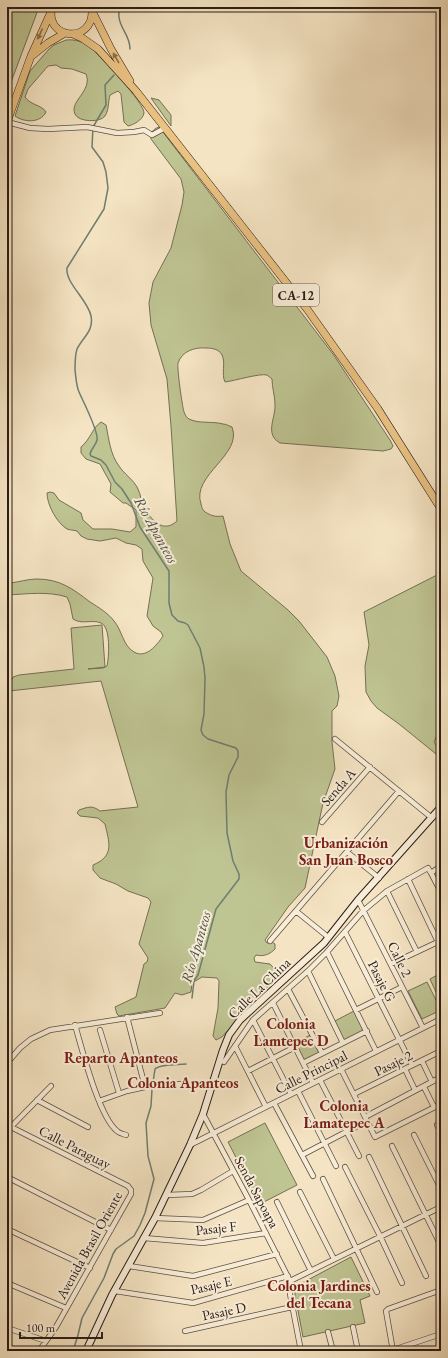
<svg xmlns="http://www.w3.org/2000/svg" width="448" height="1358" font-family="'EB Garamond',serif">
<rect width="100%" height="100%" fill="#f5e4c3"/>
<filter id="stains"><feTurbulence type="fractalNoise" baseFrequency=".005" numOctaves="4"/><feColorMatrix values="0 0 0 0 .2 0 0 0 0 .09 0 0 0 0 .02 0 0 0 .5 -.17"/></filter>
<radialGradient id="worn" r=".72"><stop offset=".6" stop-color="#630" stop-opacity="0"/><stop offset="1" stop-color="#630" stop-opacity=".3"/></radialGradient>
<path fill="#bec492" stroke="#747054" d="M7,7H39L7,93Z
M66,40C76,39 84,42 92,49C101,56 145,104 144,113C143,120 133,125 128,126L124,122L121,94L118,91L110,95C108,102 109,110 105,116C100,123 78,122 75,114C69,101 93,91 86,74L72,69L61,68L56,65L48,66L28,89L25,97C30,105 42,105 46,112C40,124 23,122 15,116L30,71L49,49L54,45Z
M151,98L159,100L171,115V126Z
M159,127L333,354L390,440L393,446L391,449L383,451L280,443C264,434 276,418 275,404C275,396 272,388 272,379C271,378 268,376 267,375C260,373 234,381 225,382C221,374 226,363 222,355C219,349 212,348 206,348C195,347 182,351 178,363C177,369 182,405 184,412C185,415 187,418 189,419C199,424 213,421 223,424C226,424 229,426 232,427C243,455 191,475 201,504C202,508 202,509 205,512C212,516 215,517 223,516L230,544L241,571L288,610L299,621L327,657L335,676L339,696L337,706L332,711V742L335,769L323,803L305,888L288,907L265,940L267,943L272,942L275,944V949C270,954 264,957 256,955L254,958L255,962L270,964L280,975L244,1009V1012L222,1037L216,1040L213,1036L218,1008L219,981L217,978L202,977L192,983L191,992L182,995L175,993L165,1008L119,1016L117,1014L115,1007L136,997L144,964L147,962L148,958L139,944L151,902L148,898L128,891L116,884L100,878L93,870V865C115,856 109,842 105,824L98,818L80,816L77,813L79,810C88,807 92,805 100,811L138,807L101,681L9,691L8,689L13,677L19,675L74,669L71,628L102,625L105,667L88,669L103,668L107,666C109,657 111,627 101,623C92,619 82,625 73,619L70,604L67,597C48,591 27,594 7,595V581L10,583C19,582 28,579 37,579C60,579 73,589 90,602C98,607 108,613 114,621C122,630 123,646 134,652C146,659 157,645 163,636L161,632L153,626L147,616L153,578L143,561L142,549L136,545L126,543L116,538L100,541L87,539L81,536L77,531C73,530 70,530 67,529C57,523 47,505 47,493L50,492L54,493L59,500L81,513L83,520L93,529H112L130,532L136,527V510L126,503H123L110,492L111,484L100,464L86,459L81,453V447C90,440 93,427 101,422L106,425C109,439 110,454 119,466C124,474 134,480 138,489C141,495 141,502 144,507C151,520 163,534 177,521L171,426L167,379L151,325L149,303L153,282L171,248L182,205L184,192L181,179L151,139C150,133 153,129 159,127Z
M441,573V731L437,735L434,742L441,753V758L399,724L377,708L371,701L366,692L365,666L369,645L364,612Z
M441,973V1000L440,1001L430,979Z
M427,982L441,1010L422,1019L408,991Z
M356,1010L367,1031L343,1043L333,1022Z
M312,1034L322,1053L303,1063L294,1044Z
M265,1123L297,1185L260,1204L228,1142Z
M351,1257L370,1296L360,1300L365,1323L303,1337L295,1295V1288L302,1283Z"/>
<g fill="none" stroke-linecap="round" stroke-linejoin="round">
<path stroke="#6f7e71" stroke-width="1.5" d="M120,7C120,10 118,14 119,17C120,29 130,35 130,49
M114,75L105,85L106,105L93,127L92,147L103,162L106,172L108,188L104,209L67,268C65,283 88,300 91,316C94,331 83,337 77,349C75,355 75,364 75,370C76,377 76,385 79,392C83,401 99,432 97,440C96,445 91,449 90,454L91,456L101,460L106,465L115,482L122,489L131,503L140,527L169,571V603L172,615L178,621L185,623L188,625L200,648L204,667L205,678L204,714L201,730L203,735L208,739L236,748L238,751V757L229,775L226,792L227,833L233,861L239,874V879L216,909L198,975L194,981L192,998
M73,1351L78,1335L82,1318L104,1278L113,1254L116,1249L134,1236L140,1225L145,1213L154,1179L148,1156L146,1123L151,1106L152,1089L155,1069C160,1064 177,1065 186,1064"/>
<defs>
<path id="street" d="M7,122L30,128L48,129L87,127L117,133L134,132L144,130L152,135L165,128
M335,739L432,818
M322,822L370,767
M347,852L379,878
M431,873L441,892
M408,879L438,942
M387,891L417,952
M358,900L423,1028
M296,911L328,937
M345,932L412,1065
M270,941L399,791
M327,952L376,1051
M391,964L440,941
M308,971L343,1043
M288,989L322,1053
M273,1003L313,1083
M356,1010L402,987
M253,1020L291,1094
M75,1025C82,1049 99,1117 117,1131C119,1133 123,1134 126,1135
M100,1030L119,1093
M235,1046L266,1107
M422,1061L432,1082
M224,1062L253,1020L308,971L327,952L363,911L387,891L428,868L431,873L441,866
M7,1063L20,1048L31,1039L50,1030L160,1013
M303,1063L367,1031
M341,1069L375,1137L441,1104
M405,1069L415,1090
M248,1071L295,1047
M320,1080L359,1156
M158,1085L212,1083
M424,1087L434,1107
M298,1091L336,1166
M354,1094L441,1051
M37,1100L88,1127
M99,1101L127,1091L145,1087L127,1017
M274,1103L313,1176
M203,1114L249,1200L290,1281
M365,1117L441,1077
M7,1125L128,1186L131,1190V1194L56,1327L39,1351
M437,1125L441,1133
M7,1131L51,1086
M414,1135L441,1189
M190,1145L441,1019
M392,1146L441,1246
M302,1155L367,1121
M369,1157L426,1276
M345,1167L380,1236L402,1283
M7,1177L111,1230
M323,1179L377,1292
M300,1192L334,1259
M167,1195L192,1194L201,1190L233,1171
M277,1202L311,1271
M155,1218L203,1220L249,1200
M7,1229L90,1268
M144,1238L203,1243L266,1233
M129,1266L193,1276L277,1254
M290,1281L441,1207
M290,1281V1294L301,1351
M7,1283L66,1308
M115,1291L193,1303L288,1276
M353,1327L358,1351
M7,1328L46,1341
M185,1331L292,1307
M328,1332L333,1351
M393,1350L441,1334
M393,1351L386,1311L388,1309L441,1290"/>
<path id="secondary" d="M86,1351L112,1295L155,1218L190,1145L203,1114L223,1050L229,1035L240,1020L324,943L358,900L441,807"/>
<path id="primary" d="M52,7C44,40 93,44 92,11
M92,11L111,49L130,81
M73,34L82,38L98,49L136,91L307,309L378,409L441,509
M33,55L48,43L65,33
M7,122L31,56L51,12"/>
</defs>
<use href="#street" stroke="#5d4f41" stroke-width="6"/>
<use href="#secondary" stroke="#2a1d16" stroke-width="8"/>
<use href="#primary" stroke="#2a1d16" stroke-width="8"/>
<use href="#street" stroke="#f8edd8" stroke-width="4.5"/>
<use href="#secondary" stroke="#f8edd8" stroke-width="6"/>
<use href="#primary" stroke="#eac282" stroke-width="7"/>
</g>
<defs><path id="oneway-solid" d="M-6-.8H1V-3.2L6.5 0L1 3.2V.8H-6Z"/></defs>
<g fill="#8a704c">
<use href="#oneway-solid" transform="translate(40 34) rotate(114)"/>
<use href="#oneway-solid" transform="translate(116 58) rotate(-120)"/>
</g>
<g text-anchor="middle" stroke-width="4" stroke-linejoin="round" paint-order="stroke">
<rect fill="#f8edd8" stroke="#685b50" stroke-width="1" x="273" y="284" width="46" height="22" rx="3"/>
<g font-size="13" font-weight="bold" fill="#2a1d16">
<text x="296" y="300">CA-12</text>
</g>
<g font-size="14" fill="#2a1d16" stroke="#f8edd8">
<text transform="translate(338 787) rotate(-49)" y="5">Senda A</text>
<text transform="translate(400 959) rotate(64)" y="5">Calle 2</text>
<text transform="translate(382 981) rotate(63)" y="5">Pasaje G</text>
<text transform="translate(259 988) rotate(-44)" y="5">Calle La China</text>
<text transform="translate(393 1063) rotate(-26)" y="5">Pasaje 2</text>
<text transform="translate(311 1072) rotate(-27)" y="5">Calle Principal</text>
<text transform="translate(75 1147) rotate(27)" y="5">Calle Paraguay</text>
<text transform="translate(257 1192) rotate(62)" y="5">Senda Sapoapa</text>
<text transform="translate(216 1228) rotate(-6)" y="5">Pasaje F</text>
<text transform="translate(89 1245) rotate(-61)" y="5">Avenida Brasil Oriente</text>
<text transform="translate(211 1285) rotate(-13)" y="5">Pasaje E</text>
<text transform="translate(224 1311) rotate(-12)" y="5">Pasaje D</text>
</g>
<g font-size="15" font-style="italic" fill="#4c4e44" stroke="#f8edd8">
<text transform="translate(156 530) rotate(61)" y="5">Río Apanteos</text>
<text transform="translate(196 947) rotate(-74)" y="5">Río Apanteos</text>
</g>
<g font-size="15" font-weight="bold" fill="#7a1f14" stroke="#f8edd8">
<text x="346" y="848">Urbanización<tspan x="346" dy="17">San Juan Bosco</tspan></text>
<text x="291" y="1029">Colonia<tspan x="291" dy="17">Lamtepec D</tspan></text>
<text x="121" y="1063">Reparto Apanteos</text>
<text x="183" y="1088">Colonia Apanteos</text>
<text x="344" y="1111">Colonia<tspan x="344" dy="17">Lamatepec A</tspan></text>
<text x="319" y="1291">Colonia Jardines<tspan x="319" dy="17">del Tecana</tspan></text>
</g>
</g>
<rect width="448" height="1358" fill="none" stroke="#f5e4c3" stroke-width="24"/>
<rect x="8" y="8" width="432" height="1342" fill="none" stroke="#2a1d16" stroke-width="2"/>
<rect x="12" y="12" width="424" height="1334" fill="none" stroke="#2a1d16"/>
<path d="M20 1332v6h82v-6" fill="none" stroke="#2a1d16" stroke-width="2"/>
<text x="26" y="1332" font-size="12" fill="#2a1d16" stroke="#f8edd8" stroke-width="3" paint-order="stroke">100 m</text>
<rect width="100%" height="100%" filter="url(#stains)"/>
<rect width="100%" height="100%" fill="url(#worn)"/>
</svg>
